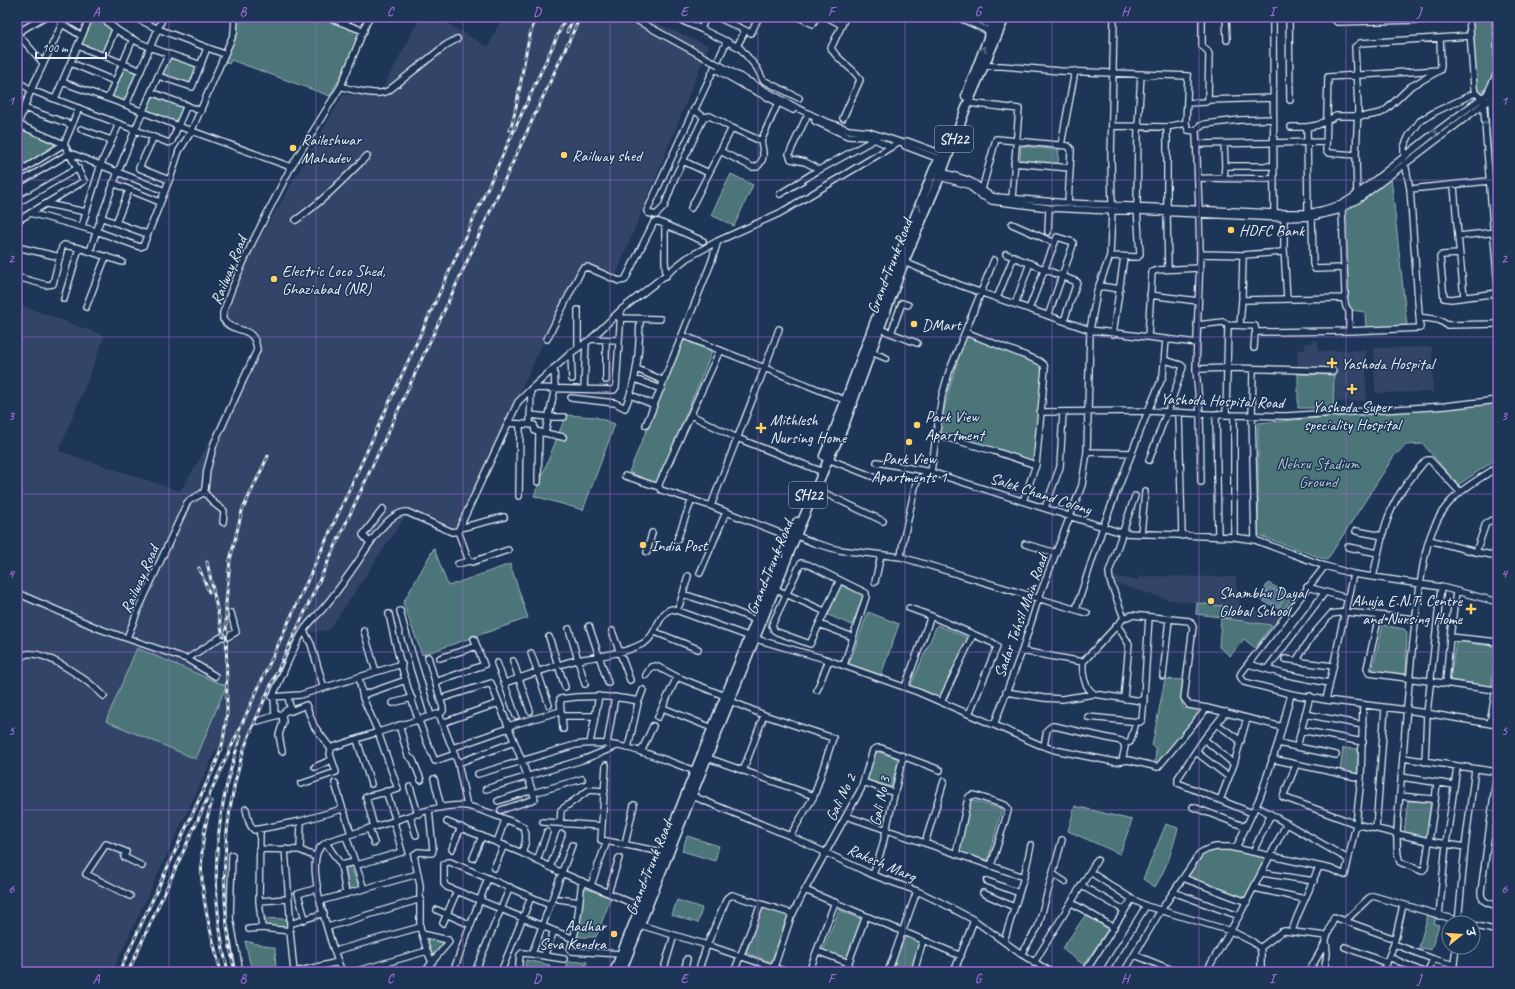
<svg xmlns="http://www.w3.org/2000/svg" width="1515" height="989" font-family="Caveat,'Playpen Sans Deva',sans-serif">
<rect width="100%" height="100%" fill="#1d3557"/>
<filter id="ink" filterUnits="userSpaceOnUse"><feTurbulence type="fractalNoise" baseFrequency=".025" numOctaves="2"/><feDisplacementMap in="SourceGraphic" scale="8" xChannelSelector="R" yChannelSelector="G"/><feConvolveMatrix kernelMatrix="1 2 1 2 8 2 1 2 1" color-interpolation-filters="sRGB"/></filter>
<g filter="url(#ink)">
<path fill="#304568" d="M420,17H436L488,47L502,17H642L709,46L614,280L578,267L453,537L405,517L329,630L301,634L295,641L246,745L216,750L112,972H17V304L105,336L59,451L180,491L200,459L254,351L249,336L218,322L243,267L343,95L379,96Z
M1312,340H1318V351L1366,350V401L1333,402V375H1298L1297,350H1305V343H1312Z
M1432,347L1433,392L1375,393L1374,348Z
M1139,576L1236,577L1237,593L1239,594L1240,608L1280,614L1275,624L1195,615L1196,603L1170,600L1114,583L1115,577L1138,580Z"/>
<path fill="#4c7478" stroke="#9ab2b8" d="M91,17H101L114,30L103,55L79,45Z
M237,17H319L359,31L360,33L344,70L330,96L231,60L229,64L222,60L236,33Z
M1494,18L1496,69L1489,87L1482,91H1478L1476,88L1473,20Z
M170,56L198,66L190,86L160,75Z
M122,66L138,72L125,103L110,97Z
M152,94L185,106L177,124L145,111Z
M17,127L56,145L17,170Z
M1021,146L1059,150L1058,164L1020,161Z
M731,174L753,185L734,226L711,215Z
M1391,177L1407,326L1366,328L1365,312L1351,310L1347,306L1342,212Z
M965,332L1044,365L1036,465L937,435Z
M684,340L712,352L657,484L629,472Z
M1298,374L1334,375L1333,408H1298Z
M1498,403V458L1458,485L1423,444L1406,445L1394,456L1327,560L1258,535V423Z
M566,415L596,417L615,424L583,510L534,496Z
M434,548L448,586L510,564L528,618L422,655L403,603Z
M1268,583L1293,596L1283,611L1259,599Z
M840,585L864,595L852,625L828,615Z
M1197,603L1232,607L1231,618L1196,614Z
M868,612L899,624L881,675L849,664Z
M1221,618L1272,625L1255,648L1244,639L1230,656L1219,647Z
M937,625L968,638L940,700L910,687Z
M1383,625L1404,629L1407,632L1406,674L1372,671Z
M1456,641L1498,647L1491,686L1450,680Z
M137,648L226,686L196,759L106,721Z
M1165,679L1183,680L1181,697L1183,708L1203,709L1157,765L1155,764L1156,748L1152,746Z
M1343,748L1359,749L1357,775L1340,771Z
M876,751L899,759L891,787L867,780Z
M971,800L1002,809L988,860L957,852Z
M1408,801L1431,802L1426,837L1404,834Z
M1075,806L1132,820L1120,854L1068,831Z
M1166,824L1178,828C1172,851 1167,867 1155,887L1143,879Z
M687,836L719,846L715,861L682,851Z
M1219,849L1236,850L1268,857L1244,901L1184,881L1203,853Z
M350,865L360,889L347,892L342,866Z
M584,888L611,898L596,937H576Z
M677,900L702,908L698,923L672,915Z
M763,906L788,915L771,962L746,953Z
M839,910L863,920L848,960L823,950Z
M1086,914L1108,929L1084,965L1062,949Z
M1428,915L1436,918L1434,924L1439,925L1431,950L1419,947Z
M262,918L287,919V929L262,927Z
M905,935L921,941L910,972H901L892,969Z
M424,936L447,941L432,959Z
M245,941L275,948L276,972H252Z
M526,960L550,965L549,972H527L528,967L525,966Z
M587,961L584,972H565L568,962Z"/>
<path fill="#577597" stroke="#91a7be" d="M1269,587L1285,595L1279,607L1263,598Z"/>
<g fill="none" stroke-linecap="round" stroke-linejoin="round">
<defs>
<path id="minor" d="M58,17L62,24L82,36
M103,17C122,42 171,54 201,65
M134,17L158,29L224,54
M327,17L364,31
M631,17L713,62
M674,17L701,29
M706,17L701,29L740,48L757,68L763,80L799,98
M717,17L751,33L759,17
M798,17L813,24L816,17
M827,17L842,25L845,17
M958,17L993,33
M973,17L994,27
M1226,17L1227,40
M1273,17L1274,213
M1289,17L1290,100
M1335,17V20L1337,22L1419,20L1448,17
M1469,17L1474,88L1475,93L1483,98L1498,289
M1495,17L1497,35L1498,71
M842,25L831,48C837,61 857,70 860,80L843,118
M727,41L695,109V111L704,117L710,116L732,128
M78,46L104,56L115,30
M737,46L745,31
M169,54L158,76L192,87L207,48
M104,56L141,71
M43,63L17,33L44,17
M71,63L114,81
M719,65L795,107L822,120L849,130L869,132L903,143L907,141L937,152L944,148
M984,66H1002L1060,71L1188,76L1186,123L1188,130L1195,131L1196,133L1199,210
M714,68L747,87L793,110
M17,81L31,90L169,143L172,141L178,126L291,167
M62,82L126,105L163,17
M341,86C347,89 372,94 379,93C382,93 385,92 388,91L446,45L457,39
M151,92L201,111
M1488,92L1498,71
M1491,97L1492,125L1498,201
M108,98L133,39
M55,99L90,17
M1208,100L1273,98
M968,103L1019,109L1012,198
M1187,103L1206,102L1208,100L1209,54L1207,50L1202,46V17
M126,105L178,126L187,105
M24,108L72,125
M704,117L683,161L709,173
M815,121L848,136L870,137L891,147
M17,124L64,144L79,108
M18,124L31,90L62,24
M1112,126L1167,127L1186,123
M1167,127V208
M1291,127H1307L1318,125L1336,116H1366L1381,113L1387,109L1410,87L1440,70L1441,66L1440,38
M1307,127L1308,213
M81,129L111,140
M1195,131L1200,126L1205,124L1240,120L1273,119
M153,138L139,168L169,180
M903,143L905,146L942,160
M1197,144L1326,142
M1224,144L1225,166L1224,178
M1061,145L1075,71
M720,151L752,167H757C766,158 763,152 761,141
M1356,155L1329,153L1326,151L1328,77L1440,70
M1404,157V147L1409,136L1420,121L1435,112L1475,93
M683,161L675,177L664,207L656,215L648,213L647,211L695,107
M1014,163L1070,168
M1225,166H1273
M817,171L875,139
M939,171C950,175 962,177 972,182C981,187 986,196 996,197L1068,203L1274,213H1308L1322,210L1342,204L1356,195L1429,137L1498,86
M17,173L64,144L84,181L17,221
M937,176L968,185L982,196L992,201L1049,208L1112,211H1137L1284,218L1312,217L1337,211L1359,199L1498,93
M1198,178L1273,179
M113,183L160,202
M17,184L70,153L165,191
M1454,186L1458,236
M1410,189L1489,181
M981,193L996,139L1068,146L1071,149V151L1068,203
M780,194L817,171L815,167L805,162L791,159L789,154L790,152L806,118
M1357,196L1356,155L1358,108L1355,47L1360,43L1470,36
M17,203L78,168
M47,204L86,212
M1112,206L1111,160L1114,18
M691,208L732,128L761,141L778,103
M30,213L96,231L140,247L143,246L172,173L179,151L191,132L234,33L235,17
M1167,213L1168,269
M1199,215L1200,254L1196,369L1200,413L1201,482
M100,217L147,234
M1312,217L1313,264L1315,269L1344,268
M296,220C323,201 344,179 367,156
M116,223L129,190
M1012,224L1055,243
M665,225V260L666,276
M82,226L101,164L119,124
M1048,232L1049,208
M17,247L60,257
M1284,249L1287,299
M90,251C109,191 133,134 158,76
M1006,254L1077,282L1064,321
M1200,254L1243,255L1282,252L1284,249V218
M1459,254L1442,255L1440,257L1444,298L1451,299L1498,293
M1243,255L1242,296L1243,300L1344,298L1345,294L1342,209
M1110,256L1138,257L1140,254L1137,207L1138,127L1141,74
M994,260L949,372L942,396L931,472L1122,533L1234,537L1255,540L1325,566
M904,262L962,286L1090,330L1197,343
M17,277L46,285L53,284L62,247L64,245L79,248L122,262
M1099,286L1120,289
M1150,295L1198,301
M1464,297L1458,236L1498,232
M997,298L1014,256
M1344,298L1346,307L1349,311V331
M64,299L79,248
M1015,304L1030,263
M86,307L106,256
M1029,309L1057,237L1073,242V245L1048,316
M1419,317L1439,320L1447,325L1498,324
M619,318L660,319
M1197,325L1223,322L1228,325L1226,415
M1228,325L1255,326L1256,332
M1240,325L1242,299
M880,329L917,343
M965,332L1039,361L1044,365L1045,369L1036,465L1023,501
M891,333L902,303L908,305
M1113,334L1124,257
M682,335L847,401
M1148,337L1152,272L1157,270L1199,268
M547,339L582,269L587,267L619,281L625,280L654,222H659L703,241
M591,339L618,340
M606,340V380
M578,348V310
M1254,348L1255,334L1258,332L1349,331L1420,328L1410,189L1405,163
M720,350L659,484V487L661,490L711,506L790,537
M871,352L886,358
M571,353L572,379
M1165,360L1181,365L1183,367L1169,408
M637,369L664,381
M1196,369L1230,368L1333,371
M1253,369L1252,415L1255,540
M635,379L661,389
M532,388L614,390L616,387L621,311
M584,389L586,342
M631,395L654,405
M571,398L615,403L625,408C638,378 639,351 640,319
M1040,412L1148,411L1226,415L1286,416L1445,406L1498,400
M1179,413L1182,536
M1216,414L1218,537
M530,415L548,417H564
M691,415L737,438L823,472
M1234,415V537
M509,423L534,425L535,431L563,437
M530,424L531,389
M646,425L711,263L718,241
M545,433L555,388L554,368
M937,435L994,451L1036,465
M1087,452L1132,453
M828,459L874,477
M1149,460L1167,412
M877,462L931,472
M625,476L659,487
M538,482L539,432
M816,489L883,521
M204,492L215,504L224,511L223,522
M519,496L520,424
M711,506C733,447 758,388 779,329
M1045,508L1060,467L1063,412
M460,528L504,517
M458,531L469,561L472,562L508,550
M1356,531L1383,536
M793,534L814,543L839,550L901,557L1087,613
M1141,534L1145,492
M677,540L692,499
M1429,540L1476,552L1498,556
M370,543L363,535L383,509
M1025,544L1056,553
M1348,547L1378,553
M647,552L652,533
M1476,552L1486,523L1492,520H1498
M901,557L903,542L916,483L920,478L931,472
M458,564L469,561
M700,573L726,512
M1373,577C1379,551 1383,524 1396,500C1404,486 1415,473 1425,461L1427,460H1430L1460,492
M840,580L810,644L777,632L774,630L772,625L801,563L809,565L866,593V597L844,665
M875,582L881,555
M1307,587L1347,598
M775,589L824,611
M17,593L100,629L187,659L215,676
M683,594L688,576
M1498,602L1441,587L1353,574L1325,566L1241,673L1240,676L1244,682L1291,694L1326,700L1407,710L1498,725
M679,606L683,594L726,608L756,620
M1076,609L1103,527L1148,411L1163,376L1166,339
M400,611C409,646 421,681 431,716
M389,614C399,664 415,715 435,761L455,754
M931,616L993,643L997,647L969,714
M1379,616L1367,668L1369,673L1495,690
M1124,618L1110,581L1109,572L1135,496
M819,624L853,637
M1117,625L1129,644L1124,699
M589,626L608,683
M569,629L585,684
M304,631L311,644L324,688
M364,631L376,672
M612,631L630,680
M655,632L698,649
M549,637L565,687
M1450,637L1498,642
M127,638L138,610L187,503L190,500L203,493L205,489L207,470L214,444L257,350C255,323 232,335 223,319V313L232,288L252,243L291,167L341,86L369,17
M1022,651L1083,662
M531,653L549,705
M440,658L477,646
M187,659L221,637H227L236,632L231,613
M1285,659L1299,661
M513,661L530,711
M17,662C20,658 22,655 27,654C48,651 90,682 104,696
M1083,662L1124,618L1132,615L1189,621L1191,623L1193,627L1184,698L1189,705L1207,708L1282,727
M1083,662C1082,673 1084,687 1094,694L1142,701L1144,696L1149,617
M497,663L516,716
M402,664L300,695L272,697C283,675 291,651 304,630C310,621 319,614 326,605C337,592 347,577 357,563C367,548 387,512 407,512L452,532L458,531L518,402L532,388L571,353L591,339L621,310L687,258L718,241L780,213L891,147L898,142
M1248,664L1284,674L1329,683
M1333,666L1301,662L1298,658L1312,636L1331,614L1345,612L1416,619
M1267,669L1325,592
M646,675L651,667L656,666L677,677L725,696
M1163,676L1169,619
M435,682L484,665L474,639
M1446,682L1450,637L1456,592
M505,683C529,675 552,666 577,660C599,656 623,654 642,644C657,638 658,610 673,609L756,639L822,658L918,692L1040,745L1055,750L1115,762L1122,761
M905,687L931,616L909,608
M817,690L829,660
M1006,692L1044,698L1062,699L1094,694
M363,695L406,680
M274,697L275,716
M440,699L491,683L522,761L535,799L501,810
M728,700L764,715L833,738L814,796L790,836
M1326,700L1353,574
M941,702L973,635
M393,703L412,698
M663,708L712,728
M291,711L306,705L314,726L331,749
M561,711L560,699C587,695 612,696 639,701
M1226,712L1204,739L1178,778V783L1252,813
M439,714L458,763L467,806
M1305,714L1363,725
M562,716L563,729
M658,717L677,677
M1088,717L1140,722L1142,720L1144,699
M258,721L282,714L287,710L291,711L288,697
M442,723L499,703
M1217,724L1241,741
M1490,724L1498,677
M399,725L408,756L413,760L421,780
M994,725L1022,651L1039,597L1082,485L1087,452L1090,330L1097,291L1110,256L1112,211
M508,726L561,711L562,716H595
M1301,730L1363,742
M1204,739L1234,764
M357,740L371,784
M590,743L599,696
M1278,743L1336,755
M607,744L615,697
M1124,744L1130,742L1135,726
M1044,746L1047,730L1052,726H1054L1121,741L1123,742L1125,747L1122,761L1128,760L1158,767L1207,708
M1297,747L1310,696
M452,748L509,728
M628,748L638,703L643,690
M282,751L279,735L283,722L282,714
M641,752L653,726
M1196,752L1229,777
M708,758L814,796
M1403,758L1498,772
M1272,759L1361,778
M1425,762L1427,713L1441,587
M458,763L514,742
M606,765L601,840L662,852
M1296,765L1283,797L1356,824L1428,841L1465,847
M315,767L331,760
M743,771L764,715
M1497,772L1481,892C1481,903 1489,903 1498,906
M478,774L575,745C617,738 656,757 695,771
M1401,777L1454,785
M434,779L441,807
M863,782L895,793
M335,783L343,810
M301,784L336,772L330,754L331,749L333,747L378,732L441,713L443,711V708L428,657
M410,787L418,814
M486,789L585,759L617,746
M386,791L396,821
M533,793L582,779
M690,795L790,836L873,875L917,891L940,902L974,920L1021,954L1051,972
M1400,796L1432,799L1435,801L1425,868L1422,871L1400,862C1393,848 1400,798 1401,781C1406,720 1410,659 1418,599C1422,574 1424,546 1436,523C1448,496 1474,482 1498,467
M1220,800L1234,764L1247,718
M498,801L532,790
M1435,801L1437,783
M1256,806L1348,859
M1193,807L1246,827
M246,809C248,816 248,825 254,830L301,821L342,809L344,811L351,834
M410,816L416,835
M846,816L1024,877
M447,822L522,853
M543,822L602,826
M560,823L561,810L589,790L605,791
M374,827C400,820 441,802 467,806C485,810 504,819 522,826C529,833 525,845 522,853L562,873L643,908
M369,828L374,843
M1376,829L1385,708
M260,830L259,901L262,928
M346,836L364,889
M497,842L505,820
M326,843L341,865L346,894
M925,843L944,781
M625,844L634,805
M1236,848L1260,797L1278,743L1291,694
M259,849L300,850L316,857
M285,849L290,915V931
M452,849L461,827
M300,850L301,821
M1253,852L1271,814
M956,854L968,798L970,796L974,795L1005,805L1008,808V811L991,866
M232,855L230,918L240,972
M473,858L482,836
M537,861L547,832
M341,865L355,862
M357,865L402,852L394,822
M550,867L562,834
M494,868L504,845
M1090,872L1132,899L1146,906L1231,931L1253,942L1260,948L1261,952V972
M1262,873L1314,881
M1053,874L1065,882
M873,875L882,848L903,756
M1183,878L1247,902
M582,881C579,904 578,928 570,949L571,951L621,954
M987,881L1019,893
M591,885L607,841
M1082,886L1124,910
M1254,888L1305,899
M805,890L866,916L845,972
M1173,892L1239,916
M608,893L619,858
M983,893L1014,907
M130,896L86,874L106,844L126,852L124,857L142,866
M531,897L450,862H447L444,864V884L447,887L574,939
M559,899L579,902
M259,901L288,899
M320,901L418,874
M1072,903L1113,927
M550,905L532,954L564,959
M437,910L471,925
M866,916L961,956
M1439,916L1446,844L1457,767
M305,919L298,894L318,888
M1345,921L1369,898L1373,896L1467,923
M443,923L457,891
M1458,923L1465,847L1475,769
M290,924L324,913
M640,925L707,945L787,972
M1473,925L1498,931
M328,927L421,899
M249,929L262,928L290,931L294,972
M1292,931L1297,917L1319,867
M422,934L448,940L449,942L432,962
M1004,941L1024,877L1031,845
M1394,944L1433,959L1454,965
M1345,947L1387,963
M1260,948L1281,932L1285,931L1327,936
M335,951L420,927
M427,951L420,927V885L414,855L418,852L432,853L433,850L429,810
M817,951L849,963
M1021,954L1038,927L1062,840
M1135,955L1177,972
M544,956L554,931
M1389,957L1423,972
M1034,963L1097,860
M774,967L791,917L805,890L861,789L873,750L877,748H881L940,770
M955,968L964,972
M296,972L338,962
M342,972C332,947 311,883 316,857C317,849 322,845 329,841L374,827L366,797L398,789L378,732L363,698L359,678
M354,972L427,951L432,962L425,972
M453,972L488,878
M475,972L510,887
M501,972L531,897L550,905L572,845
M518,972L520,955L522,953L532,954
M663,972L674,935
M684,972L687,959
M698,972L707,945L727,898L732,895L793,914
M734,972L761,904
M809,972L835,902
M888,972L917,891
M914,972L923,940
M954,972L974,920
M1085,972L1132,899
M1105,972L1146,906
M1124,972L1161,910L1200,853L1208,849L1216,847H1230L1331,869L1345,875L1356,824L1361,778L1363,705
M1206,972L1239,916L1287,823
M1312,972L1310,970L1324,945L1334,917L1395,939
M1324,972L1327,954L1326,941
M1383,972L1394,944L1403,905
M1428,972L1433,959
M1453,972L1456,947"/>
<path id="highway" d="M966,96L996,17
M824,456L832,437L898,259L934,169L946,148
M785,550L797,522
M614,972L780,561
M621,972L800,526L831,453L836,444L845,423L904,262L940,177L968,103L1005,17"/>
</defs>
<use href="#minor" stroke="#e8f1f8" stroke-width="8"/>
<use href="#highway" stroke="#e8f1f8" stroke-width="11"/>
<use href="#minor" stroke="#1d3557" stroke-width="5.5"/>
<use href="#highway" stroke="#1d3557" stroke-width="8"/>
<defs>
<path id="rail" d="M567,32L574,17
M510,130C522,93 522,53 536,17
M207,562L223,636
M199,568L209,592
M212,801C191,865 205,910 221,972
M138,931L216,763L223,742L227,713L226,603L230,560L242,511L268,456
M119,972L140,927
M128,972L566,17
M228,972C208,892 214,814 241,736
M235,972C218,900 222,819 244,749C250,732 258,715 265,698L580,17"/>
</defs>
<use href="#rail" stroke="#e8f1f8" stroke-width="3"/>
<use href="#rail" stroke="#1d3557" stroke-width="1.5" stroke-dasharray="4.5" stroke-linecap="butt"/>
<defs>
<path id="minor-bridge" d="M713,62L719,65"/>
</defs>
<use href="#minor-bridge" stroke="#e8f1f8" stroke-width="8" stroke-linecap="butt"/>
<use href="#minor-bridge" stroke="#1d3557" stroke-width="5.5"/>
</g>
<defs><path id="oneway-chevron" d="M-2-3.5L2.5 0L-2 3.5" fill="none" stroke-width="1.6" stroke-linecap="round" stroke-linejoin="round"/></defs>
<g stroke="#64778f">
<use href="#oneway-chevron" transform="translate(983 49) rotate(-69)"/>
<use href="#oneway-chevron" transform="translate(1485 124) rotate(-94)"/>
<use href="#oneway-chevron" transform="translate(1435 133) rotate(-36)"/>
<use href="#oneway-chevron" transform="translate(918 207) rotate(-68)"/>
</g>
</g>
<path fill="none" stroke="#9c67d0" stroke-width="1" stroke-opacity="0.55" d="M169,17V972M316,17V972M463,17V972M610,17V972M758,17V972M905,17V972M1052,17V972M1199,17V972M1346,17V972M17,180H1498M17,337H1498M17,494H1498M17,652H1498M17,810H1498"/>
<g fill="#ffd166" stroke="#1d3557" stroke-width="1.5">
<circle cx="293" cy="148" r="4"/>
<circle cx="564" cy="155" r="4"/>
<circle cx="1231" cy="230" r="4"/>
<circle cx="274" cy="279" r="4"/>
<circle cx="914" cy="324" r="4"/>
<path d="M1330 357h4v4h4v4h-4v4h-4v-4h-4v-4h4z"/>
<path d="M1350 383h4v4h4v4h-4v4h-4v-4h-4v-4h4z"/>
<circle cx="917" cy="425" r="4"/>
<path d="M759 422h4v4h4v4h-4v4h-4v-4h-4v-4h4z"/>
<circle cx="909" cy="442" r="4"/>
<circle cx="643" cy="545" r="4"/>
<circle cx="1211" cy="601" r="4"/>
<path d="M1469 603h4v4h4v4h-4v4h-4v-4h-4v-4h4z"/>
<circle cx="614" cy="934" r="4"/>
</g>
<g text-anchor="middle" stroke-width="3" stroke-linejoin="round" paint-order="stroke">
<g fill="#1d3557" stroke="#abb9c8" stroke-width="1">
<rect x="935" y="126" width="38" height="26" rx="3"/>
<rect x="789" y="482" width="38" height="26" rx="3"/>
</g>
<g font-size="15" font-weight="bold" fill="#e8f1f8">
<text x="954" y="144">SH22</text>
<text x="808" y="500">SH22</text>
</g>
<g font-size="16" fill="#e8f1f8" stroke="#1d3557" text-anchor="start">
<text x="301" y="145">Raileshwar<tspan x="301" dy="18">Mahadev</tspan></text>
<text x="572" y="161">Railway shed</text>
<text x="1239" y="236">HDFC Bank</text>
<text x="282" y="276">Electric Loco Shed,<tspan x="282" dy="18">Ghaziabad (NR)</tspan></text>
<text x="922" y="330">DMart</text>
<text x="1341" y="369">Yashoda Hospital</text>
<text x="1352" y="412" text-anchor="middle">Yashoda Super<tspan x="1352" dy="18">speciality Hospital</tspan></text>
<text x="925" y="422">Park View<tspan x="925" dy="18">Apartment</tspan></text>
<text x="770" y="425">Mithlesh<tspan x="770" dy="18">Nursing Home</tspan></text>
<text x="909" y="464" text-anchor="middle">Park View<tspan x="909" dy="18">Apartments 1</tspan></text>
<text x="651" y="551">India Post</text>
<text x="1219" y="598">Shambhu Dayal<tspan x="1219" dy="18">Global School</tspan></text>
<text x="1462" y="606" text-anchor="end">Ahuja E.N.T. Centre<tspan x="1462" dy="18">and Nursing Home</tspan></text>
<text x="606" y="931" text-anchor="end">Aadhar<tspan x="606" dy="18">Seva Kendra</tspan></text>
</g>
<g font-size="16" fill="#e8f1f8" stroke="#1d3557">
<text transform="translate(889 266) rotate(-69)" y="6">Grand Trunk Road</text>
<text transform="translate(228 270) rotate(-68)" y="6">Railway Road</text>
<text transform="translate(1222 400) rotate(2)" y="6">Yashoda Hospital Road</text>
<text transform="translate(1041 493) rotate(18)" y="6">Salek Chand Colony</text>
<text transform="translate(769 567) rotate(-68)" y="6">Grand Trunk Road</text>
<text transform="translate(139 579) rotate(-66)" y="6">Railway Road</text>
<text transform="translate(1020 616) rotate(-70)" y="6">Sadar Tehsil Main Road</text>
<text transform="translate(840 797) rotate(-64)" y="6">Gali No 2</text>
<text transform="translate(879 801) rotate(-78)" y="6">Gali No 3</text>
<text transform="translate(882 862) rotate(23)" y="6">Rakesh Marg</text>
<text transform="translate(648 868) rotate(-68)" y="6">Grand Trunk Road</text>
</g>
<g font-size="16" fill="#b1c5cb" stroke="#1d3557">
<text x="1318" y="469">Nehru Stadium<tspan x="1318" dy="18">Ground</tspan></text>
</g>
</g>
<rect width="1515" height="989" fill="none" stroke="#1d3557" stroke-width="44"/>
<g transform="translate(1461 935) rotate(73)"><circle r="19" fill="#1d3557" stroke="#6e8097"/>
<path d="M0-3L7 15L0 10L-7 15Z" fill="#ffd166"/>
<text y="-6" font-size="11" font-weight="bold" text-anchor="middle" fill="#e8f1f8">उ</text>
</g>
<path d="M36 52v6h70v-6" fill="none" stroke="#e8f1f8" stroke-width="2"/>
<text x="42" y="52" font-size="12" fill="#e8f1f8" stroke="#1d3557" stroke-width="3" paint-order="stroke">100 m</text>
<rect x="22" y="22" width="1471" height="945" fill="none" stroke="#9c67d0" stroke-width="1.5"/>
<g font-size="13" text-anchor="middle" font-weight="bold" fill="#9c67d0">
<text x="96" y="16">A</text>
<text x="243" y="16">B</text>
<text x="390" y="16">C</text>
<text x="537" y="16">D</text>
<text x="684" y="16">E</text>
<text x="831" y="16">F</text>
<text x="978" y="16">G</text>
<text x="1125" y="16">H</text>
<text x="1272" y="16">I</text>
<text x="1419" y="16">J</text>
<text x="11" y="105">1</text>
<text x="1504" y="105">1</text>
<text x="11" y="263">2</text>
<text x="1504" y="263">2</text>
<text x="11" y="420">3</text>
<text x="1504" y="420">3</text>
<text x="11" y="578">4</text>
<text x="1504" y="578">4</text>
<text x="11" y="735">5</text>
<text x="1504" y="735">5</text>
<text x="11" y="893">6</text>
<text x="1504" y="893">6</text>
<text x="96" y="983">A</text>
<text x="243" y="983">B</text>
<text x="390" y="983">C</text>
<text x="537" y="983">D</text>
<text x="684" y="983">E</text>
<text x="831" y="983">F</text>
<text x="978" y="983">G</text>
<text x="1125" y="983">H</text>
<text x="1272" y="983">I</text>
<text x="1419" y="983">J</text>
</g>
</svg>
